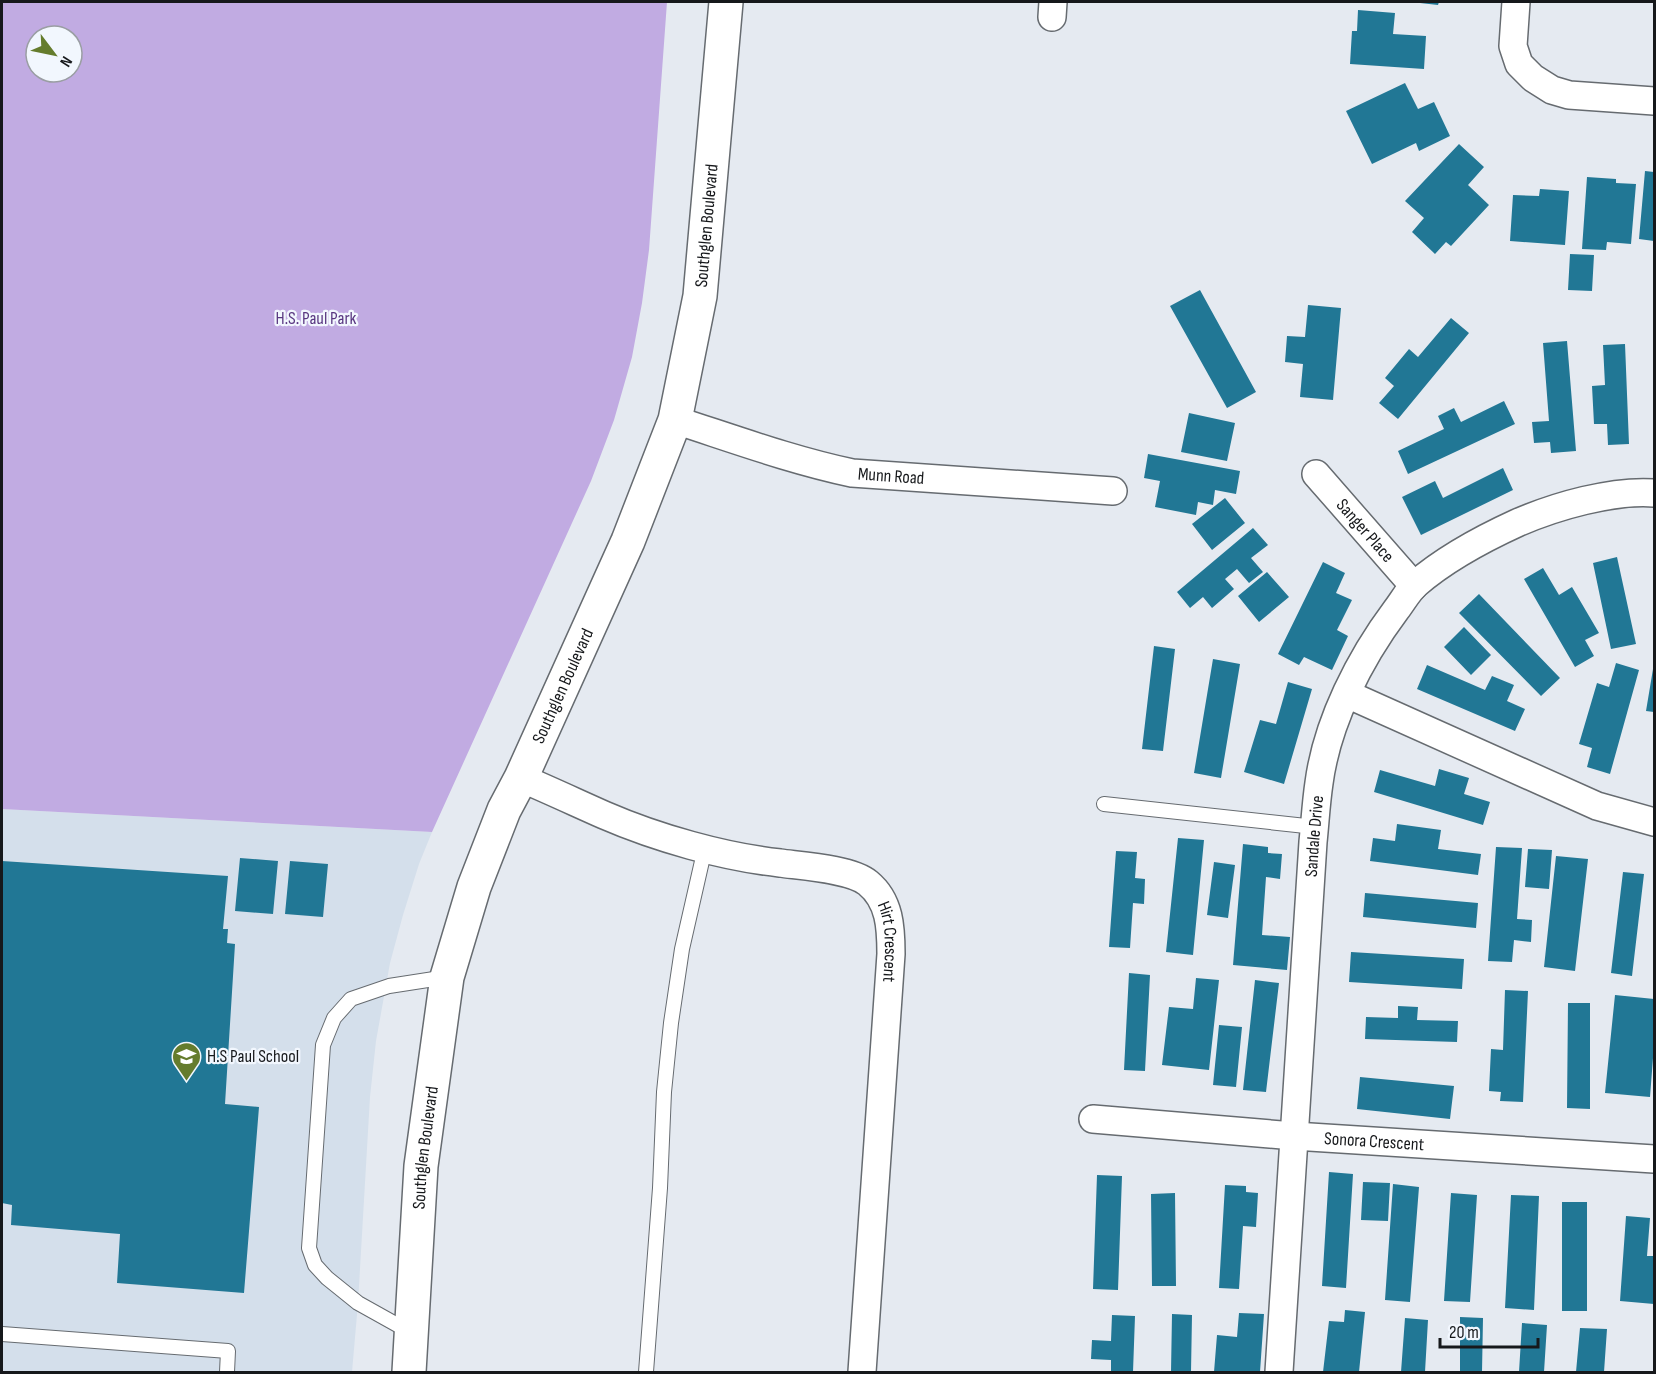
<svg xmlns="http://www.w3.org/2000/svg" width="1656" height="1374" font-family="'Sofia Sans Condensed',sans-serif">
<rect width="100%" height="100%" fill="#e5eaf1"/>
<path fill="#d4dfeb" d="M2,809L432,832L419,864L403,915L390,963L376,1041L370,1097L358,1303L352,1372H2Z"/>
<path fill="#c1abe2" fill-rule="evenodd" d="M2,2H667L649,250L642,303L632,357L614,420L591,481L432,832L2,809ZM36,36H72V72H36Z"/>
<path fill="#217795" d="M1420,2H1439L1438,5L1420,3Z
M1358,10L1395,13L1393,34L1426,36L1424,69L1350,64L1352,31H1357Z
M1405,83L1418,109L1434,102L1450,136L1419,151L1416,143L1372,164L1346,111Z
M1459,144L1484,167L1468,185L1489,205L1451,246L1446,242L1435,254L1412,232L1424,218L1405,201Z
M1645,171L1654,172V241L1639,239Z
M1587,177L1616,179V183L1636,184L1631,244L1607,242L1606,250L1582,249Z
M1540,189L1569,191L1565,245L1510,241L1513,195L1539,196Z
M1570,254L1594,255L1592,291L1568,290Z
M1200,290L1256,392L1227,408L1170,306Z
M1308,305L1341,308L1333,400L1300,397L1303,364L1285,362L1287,336L1305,337Z
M1451,318L1469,333L1398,419L1379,403L1394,386L1385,378L1409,349L1418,357Z
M1567,341L1576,451L1551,453L1550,442L1534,443L1532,422L1549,421L1543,343Z
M1625,344L1629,444L1608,445L1607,424H1594L1592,386L1605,385L1603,345Z
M1504,401L1515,424L1408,474L1398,451L1444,429L1438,416L1454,408L1461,422Z
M1189,413L1235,423L1227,461L1181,452Z
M1148,454L1240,471L1236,494L1215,490L1213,505L1198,502L1196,515L1155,507L1160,481L1144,478Z
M1503,468L1513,490L1421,535L1402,497L1435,481L1443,498Z
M1225,498L1245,523L1212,550L1192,524Z
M1253,528L1268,545L1251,558L1263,572L1249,583L1237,569L1225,579L1234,589L1212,608L1203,597L1190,608L1177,592Z
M1617,557L1636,644L1611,649L1593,563Z
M1323,562L1345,573L1336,593L1352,600L1337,630L1348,636L1332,670L1304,657L1299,665L1278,654Z
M1543,568L1559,595L1572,587L1599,633L1585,640L1594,656L1575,667L1524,579Z
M1267,572L1289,597L1259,622L1238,596Z
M1479,594L1560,678L1541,696L1459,613Z
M1464,627L1491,655L1471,675L1444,647Z
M1154,646L1175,649L1163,751L1142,749Z
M1213,659L1240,664L1221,778L1194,773Z
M1616,663L1639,670L1610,774L1587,767L1592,748L1579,744L1597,683L1609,687Z
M1427,665L1485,690L1492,676L1514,685L1507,701L1525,709L1515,731L1417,689Z
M1653,669L1654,670V712L1646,711Z
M1288,682L1312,689L1284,784L1244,772L1260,720L1276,724Z
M1439,769L1469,778L1464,794L1490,802L1483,825L1374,792L1380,770L1435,786Z
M1397,824L1441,830L1438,849L1481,854L1478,875L1370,861L1373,838L1395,841Z
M1178,838L1204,840L1193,955L1166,952Z
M1243,844L1268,847V853L1282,854L1280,879L1266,877L1262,935L1290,937L1287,970L1233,965Z
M1496,847L1522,848L1517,919L1532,920L1531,942L1514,940L1512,962L1488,961Z
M1528,849L1552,850L1549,889L1525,887Z
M1116,851L1137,852L1135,878L1145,879L1144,904L1133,903L1130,948L1109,947Z
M1556,856L1588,859L1575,971L1544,967Z
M240,858L278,861L273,914L235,911Z
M2,861L228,876L223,929H228L227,943L235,944L225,1104L259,1107L244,1293L117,1283L120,1234L11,1225L12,1205L2,1203Z
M290,861L328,864L323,917L285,914Z
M1214,862L1235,865L1228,918L1207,915Z
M1623,872L1644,874L1632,976L1611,973Z
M1365,893L1478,903L1476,928L1363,917Z
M1351,952L1464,959L1462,989L1349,982Z
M1129,973L1150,975L1145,1071L1124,1070Z
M1196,978L1219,980L1209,1070L1162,1065L1169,1007L1193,1009Z
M1255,980L1279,983L1266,1092L1243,1090Z
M1505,990L1528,991L1523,1102L1500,1101L1501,1092L1489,1091L1491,1049L1503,1050Z
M1615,995L1654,999V1045L1650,1097L1605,1093Z
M1568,1003H1590V1109L1567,1108Z
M1398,1006L1418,1007L1417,1020L1458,1021L1457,1042L1365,1039L1366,1017L1398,1018Z
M1219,1025L1242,1027L1236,1087L1213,1085Z
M1360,1077L1454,1086L1450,1119L1357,1109Z
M1329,1172L1353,1174L1346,1288L1322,1286Z
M1097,1175L1122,1176L1118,1290L1093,1289Z
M1363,1182L1390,1183L1388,1221L1361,1220Z
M1393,1184L1419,1187L1410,1302L1385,1300Z
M1225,1185L1246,1186V1192L1258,1193L1256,1227L1243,1226L1239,1289L1219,1288Z
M1175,1193L1176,1286H1152L1151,1194Z
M1451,1193L1477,1195L1470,1302L1444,1301Z
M1511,1195L1539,1196L1534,1310L1505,1308Z
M1562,1202H1587V1311H1562Z
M1626,1216L1650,1218L1647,1256H1654V1304L1620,1301Z
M1345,1310L1365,1312L1359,1372H1323L1329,1321L1344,1322Z
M1239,1313L1264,1314L1260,1372H1214L1217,1335L1237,1337Z
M1172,1314L1192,1315L1191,1372H1171Z
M1112,1315L1135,1316L1133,1372H1111V1360L1091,1359L1092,1340L1111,1341Z
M1460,1317L1483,1318L1482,1372H1460Z
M1405,1318L1428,1320L1425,1372H1401Z
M1522,1323L1547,1325L1544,1372H1519Z
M1580,1328L1607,1329L1604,1372H1576Z"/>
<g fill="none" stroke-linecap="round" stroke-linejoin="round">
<defs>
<path id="service" d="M1104,804L1315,827
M410,1332L358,1303L327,1278L315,1265L309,1248L323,1045L334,1018L351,999L389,986L447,977
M2,1334L228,1351L227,1372
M646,1372L660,1188L664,1092L671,1023L682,949L705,848"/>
<g id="minor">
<path d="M1516,2L1513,46L1519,64L1533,78L1552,90L1569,95L1654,101"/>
<path d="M1052,17L1053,2"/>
<path id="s1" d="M675,420C734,439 791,460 852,473L1113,491"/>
<path id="s2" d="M1316,474L1414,586"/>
<path d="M1347,694L1597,806L1654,822"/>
<path id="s3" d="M521,778C549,790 577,803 604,815C657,838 724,857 780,863C802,866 851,869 868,883C890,901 891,928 891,954L862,1372"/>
<path id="s4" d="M1093,1119L1294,1136L1654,1159"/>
<path id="s5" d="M1279,1372L1313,842C1315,823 1316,803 1319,783C1327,722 1360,658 1396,610C1403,601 1408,591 1416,584C1446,558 1482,539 1517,523C1556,506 1612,490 1654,493"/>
</g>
<g id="tertiary">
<path id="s6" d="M409,1372L421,1166L447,977L474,887L504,810L521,778L628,541L675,420L700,296L726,2"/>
</g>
</defs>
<use href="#service" stroke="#666b70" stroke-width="16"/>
<use href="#minor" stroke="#666b70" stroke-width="30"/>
<use href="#tertiary" stroke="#666b70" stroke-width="36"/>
<use href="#service" stroke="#fff" stroke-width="14"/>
<use href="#minor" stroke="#fff" stroke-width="27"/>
<use href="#tertiary" stroke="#fff" stroke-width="33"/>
</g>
<defs>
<symbol id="school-pin" viewBox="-11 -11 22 30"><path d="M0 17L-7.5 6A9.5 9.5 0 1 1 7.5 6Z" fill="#657c2d" stroke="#f2f7fe"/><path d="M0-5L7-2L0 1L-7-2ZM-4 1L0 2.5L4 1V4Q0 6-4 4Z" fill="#fff"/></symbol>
</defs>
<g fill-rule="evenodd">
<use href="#school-pin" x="170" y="1040" width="33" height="45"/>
</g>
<g text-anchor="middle" stroke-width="4.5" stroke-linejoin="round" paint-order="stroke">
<g font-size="18" fill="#16181b" stroke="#f2f7fe">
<text dy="6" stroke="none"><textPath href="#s6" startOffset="1197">Southglen Boulevard</textPath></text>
<text dy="6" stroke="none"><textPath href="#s1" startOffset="224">Munn Road</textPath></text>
<text dy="6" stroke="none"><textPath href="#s2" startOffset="75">Sanger Place</textPath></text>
<text dy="6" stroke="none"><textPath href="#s6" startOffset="711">Southglen Boulevard</textPath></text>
<text dy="6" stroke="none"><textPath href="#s5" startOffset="537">Sandale Drive</textPath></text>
<text dy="6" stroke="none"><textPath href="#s3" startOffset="430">Hirt Crescent</textPath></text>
<text dy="6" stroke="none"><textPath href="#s4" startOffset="282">Sonora Crescent</textPath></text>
<text dy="6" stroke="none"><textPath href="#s6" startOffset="225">Southglen Boulevard</textPath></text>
</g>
<g font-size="18" fill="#593781" stroke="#f2f7fe">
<text x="316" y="324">H.S. Paul Park</text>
</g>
<g font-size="18" fill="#16181b" stroke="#f2f7fe" text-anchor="start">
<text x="207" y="1062">H.S Paul School</text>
</g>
</g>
<rect width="1656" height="1374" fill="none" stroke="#16181b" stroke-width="6"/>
<g transform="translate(54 54) rotate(122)"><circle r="28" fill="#f2f7fe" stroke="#9a9ea3" stroke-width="1.5"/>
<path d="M0-4.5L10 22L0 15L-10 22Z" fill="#657c2d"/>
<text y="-9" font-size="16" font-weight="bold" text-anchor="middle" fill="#16181b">N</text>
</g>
<path d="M1440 1338v9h98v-9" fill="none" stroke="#16181b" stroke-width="3"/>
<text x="1449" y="1338" font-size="18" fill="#16181b" stroke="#f2f7fe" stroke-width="4.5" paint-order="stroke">20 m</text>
</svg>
